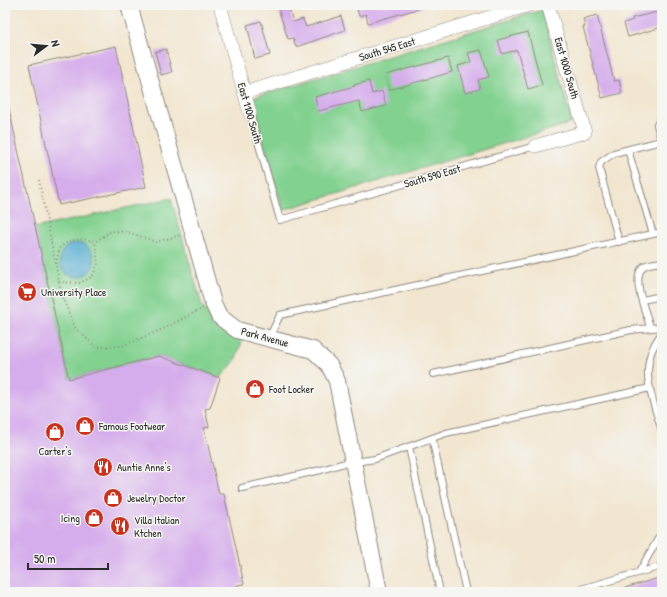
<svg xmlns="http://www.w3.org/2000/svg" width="667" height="597" font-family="'Patrick Hand',sans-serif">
<rect width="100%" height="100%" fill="#f6f6f2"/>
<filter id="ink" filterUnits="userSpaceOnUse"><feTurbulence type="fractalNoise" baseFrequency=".025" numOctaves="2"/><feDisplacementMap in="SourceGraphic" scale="8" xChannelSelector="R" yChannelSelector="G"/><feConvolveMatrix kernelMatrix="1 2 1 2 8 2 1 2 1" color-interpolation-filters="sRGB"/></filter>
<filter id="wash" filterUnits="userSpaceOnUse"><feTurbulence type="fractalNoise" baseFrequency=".012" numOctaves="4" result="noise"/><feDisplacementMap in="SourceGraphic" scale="16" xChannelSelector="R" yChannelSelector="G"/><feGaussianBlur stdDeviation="0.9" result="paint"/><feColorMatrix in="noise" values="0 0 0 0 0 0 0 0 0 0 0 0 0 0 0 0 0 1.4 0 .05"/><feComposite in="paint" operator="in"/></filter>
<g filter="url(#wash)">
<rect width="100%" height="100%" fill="#f2e6d0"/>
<path fill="#82d190" stroke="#567e5e" d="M542,10L572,123L283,210L251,98Z
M171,198L202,306L220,326L243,338L235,361L220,378L159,356L69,379L35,228Z"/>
<path fill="#53abd0" stroke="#3f6b7e" d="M60 260a17 17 0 1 1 34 0a17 17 0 1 1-34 0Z"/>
<g id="blocks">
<path fill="#d6adec" d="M277,5H288L293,22L303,19L306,27L341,16L345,30L296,47L293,38L288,39Z
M356,5H421V8L368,23L366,14L359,16Z
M658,12L662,27L628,37L624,23L633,20L632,18Z
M597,15L614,81L619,80L622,93L602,98L583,27H585L583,19Z
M261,21L270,55L255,59L247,25Z
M528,32L542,85L528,89L517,50L502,54L498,40Z
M116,46L146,187L59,205L29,65Z
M166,49L172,72L161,75L155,52Z
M481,50L489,77L478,80L480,89L465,93L458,66L471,62L468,53Z
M448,58L452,72L389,90L385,75Z
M369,81L372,94L382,91L386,106L362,112L359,101L318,111L315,97L355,86L354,85Z
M5,109H9L69,379L159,356L220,378L210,408L205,409L209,427L204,428L219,494H224L244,584L237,585L238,592H5Z
M662,577V592H619L618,590Z"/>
</g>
</g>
<g filter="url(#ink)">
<use href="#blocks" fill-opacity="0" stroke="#8e887e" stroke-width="1"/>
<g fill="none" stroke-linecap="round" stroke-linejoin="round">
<defs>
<path id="service" d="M250,113L280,220L535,146
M662,144L657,125L662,116
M628,150L653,234
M619,242L599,168L601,162L614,153L661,141
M642,300L662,296
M650,327C646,312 630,277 644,266C648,263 657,263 662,262
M662,333C636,366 652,396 662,431
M269,338L280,315L662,232
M433,374L631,330L662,327
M432,438L466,592
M409,447L440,592
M242,488L321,470L341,464L375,459L446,433L650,388
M639,572L662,532
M570,592L662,566"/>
<path id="minor" d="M220,5L250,113
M244,93L529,5
M535,146L585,132L548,5"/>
<path id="tertiary" d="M129,5L213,303L219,316L237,330L313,350L329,365L337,381L379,592"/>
</defs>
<use href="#service" stroke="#8e887e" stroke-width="8"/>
<use href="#minor" stroke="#8e887e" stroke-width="14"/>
<use href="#tertiary" stroke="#8e887e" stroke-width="18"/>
<path stroke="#8e887e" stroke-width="2" stroke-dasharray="1 3" stroke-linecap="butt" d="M39,180L62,297L76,329L96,347L122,346L163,329L203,308
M56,264L60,247C71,239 82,237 95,242L111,231L128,232L156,242L181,235
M59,282L80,283L92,277L98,263L95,242"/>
<use href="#service" stroke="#fff" stroke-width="6"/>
<use href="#minor" stroke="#fff" stroke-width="13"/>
<use href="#tertiary" stroke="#fff" stroke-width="16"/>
</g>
</g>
<defs>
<symbol id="supermarket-disc" viewBox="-11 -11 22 22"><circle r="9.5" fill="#c8321e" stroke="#f6f6f2"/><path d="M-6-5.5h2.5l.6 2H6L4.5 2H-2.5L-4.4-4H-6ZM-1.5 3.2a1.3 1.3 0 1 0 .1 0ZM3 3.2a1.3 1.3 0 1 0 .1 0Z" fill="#fff"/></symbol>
<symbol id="shop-disc" viewBox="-11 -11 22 22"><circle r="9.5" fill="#c8321e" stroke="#f6f6f2"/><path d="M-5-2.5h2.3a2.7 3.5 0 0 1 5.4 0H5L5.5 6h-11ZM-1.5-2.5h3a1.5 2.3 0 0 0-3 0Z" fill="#fff"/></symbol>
<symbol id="restaurant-disc" viewBox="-11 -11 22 22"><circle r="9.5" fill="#c8321e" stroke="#f6f6f2"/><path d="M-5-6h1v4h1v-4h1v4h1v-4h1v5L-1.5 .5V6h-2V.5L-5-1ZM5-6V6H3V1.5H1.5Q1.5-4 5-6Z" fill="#fff"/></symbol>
</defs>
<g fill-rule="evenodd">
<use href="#supermarket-disc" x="16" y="281" width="22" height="22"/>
<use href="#shop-disc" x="244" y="378" width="22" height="22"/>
<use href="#shop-disc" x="74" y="415" width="22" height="22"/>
<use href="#shop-disc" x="44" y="421" width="22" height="22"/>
<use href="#restaurant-disc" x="92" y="456" width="22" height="22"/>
<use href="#shop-disc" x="102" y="487" width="22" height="22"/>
<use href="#shop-disc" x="83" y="507" width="22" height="22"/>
<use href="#restaurant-disc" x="109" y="515" width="22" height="22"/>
</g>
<g text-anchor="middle" stroke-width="3" stroke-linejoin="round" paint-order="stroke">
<g font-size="11" fill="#2b2b2b" stroke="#f6f6f2">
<text transform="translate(387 49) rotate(-17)" y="4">South 545 East</text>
<text transform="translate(567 68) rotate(74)" y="4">East 1000 South</text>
<text transform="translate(250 113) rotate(74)" y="4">East 1100 South</text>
<text transform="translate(432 176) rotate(-16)" y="4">South 590 East</text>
<text transform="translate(265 337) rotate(15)" y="4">Park Avenue</text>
</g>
<g font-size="11" fill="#2b2b2b" stroke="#f6f6f2" text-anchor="start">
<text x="41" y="296">University Place</text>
<text x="269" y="393">Foot Locker</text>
<text x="99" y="430">Famous Footwear</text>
<text x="55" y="455" text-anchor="middle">Carter's</text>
<text x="117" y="471">Auntie Anne's</text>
<text x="127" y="502">Jewelry Doctor</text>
<text x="80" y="522" text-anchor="end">Icing</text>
<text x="134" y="524">Villa Italian<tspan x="134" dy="13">Ktchen</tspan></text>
</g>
</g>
<rect width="667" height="597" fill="none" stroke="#f6f6f2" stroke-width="20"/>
<g transform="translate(46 46) rotate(74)" stroke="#f6f6f2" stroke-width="3" paint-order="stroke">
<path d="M0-3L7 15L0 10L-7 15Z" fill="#2b2b2b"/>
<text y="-6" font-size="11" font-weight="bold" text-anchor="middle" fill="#2b2b2b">N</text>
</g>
<path d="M28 563v6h80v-6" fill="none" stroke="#2b2b2b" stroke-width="2"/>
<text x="34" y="563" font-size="12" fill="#2b2b2b" stroke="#f6f6f2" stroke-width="3" paint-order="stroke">50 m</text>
</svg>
